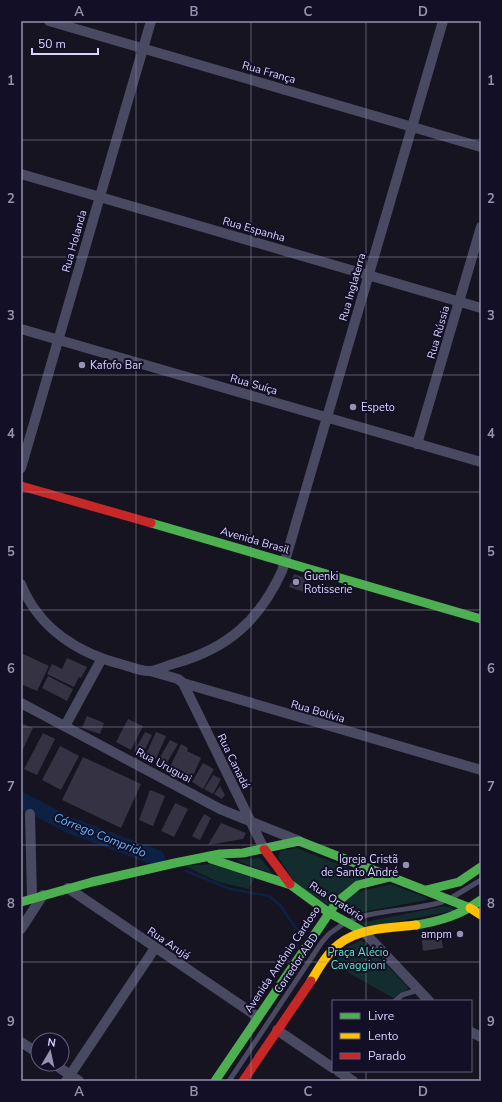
<svg xmlns="http://www.w3.org/2000/svg" width="502" height="1102" font-family="'Nunito Sans',sans-serif">
<rect width="100%" height="100%" fill="#161421"/>
<path fill="#132c2d" d="M297,848L366,875L328,905L295,883L278,857L280,851Z
M260,858L273,874L235,860Z
M210,864L255,877L249,889L218,882L185,866Z
M391,884L427,898V900L362,912L350,916L338,909L349,894Z
M445,906L454,908L453,911L368,927L360,923Z
M362,940L407,986L408,989L393,998L328,961L338,951Z"/>
<g fill="none" stroke-linecap="round" stroke-linejoin="round">
<path stroke="#0d2144" stroke-width="2.5" d="M186,871L230,889L269,896L280,905L295,927L306,936"/>
<path stroke="#0d2144" stroke-width="16" d="M21,800L69,825L157,858"/>
</g>
<path fill="#343243" d="M294,574L311,580L307,593L289,587Z
M21,653L49,666L37,691L21,684Z
M67,658L87,667L81,678L79,677L74,687L47,674L52,664L62,669Z
M48,676L73,689L67,701L42,688Z
M87,716L104,723L100,734L82,728Z
M128,719L143,726L131,750L116,742Z
M21,723L33,728L21,753Z
M145,732L152,735L142,756L134,752Z
M156,732L166,736L156,759L146,754Z
M43,733L55,739L37,775L24,769Z
M170,740L178,744L165,766L157,762Z
M181,744L188,748L187,751L201,758L191,780L169,769Z
M60,746L79,756L61,790L42,780Z
M83,757L141,784L121,828L62,800Z
M203,763L214,769L203,789L192,782Z
M213,775L221,779L213,794L204,789Z
M220,786L225,795L222,799L214,794Z
M150,790L165,796L153,826L139,820Z
M175,803L188,809L174,837L161,831Z
M204,814L211,818L200,840L192,836Z
M221,823L246,833L243,839L208,845Z
M440,930L443,948L423,951L421,933Z"/>
<g fill="none" stroke-linecap="round" stroke-linejoin="round">
<path stroke="#4a4962" stroke-width="5" d="M451,898L481,880
M350,921C377,909 413,911 442,902
M395,1001L402,995L418,990
M229,1081L322,942L329,934L343,924"/>
<path stroke="#4a4962" stroke-width="10" d="M49,21L481,147
M21,174L481,308
M21,329L481,462
M417,444L481,227
M21,468L151,21
M21,584C39,629 79,654 124,665C131,667 143,672 150,671C159,670 168,665 176,663C228,648 259,621 282,571L443,21
M150,671L178,679L183,683L481,770
M183,683L264,849
M21,703L220,809L299,841
M65,726L101,660
M30,814L32,898
M68,888L258,1017
M21,929L43,895
M364,932L429,1001
M277,1030L333,1068
M471,1032L481,1037
M21,1042L38,1053
M54,1064L79,1081
M338,1071L353,1081
M66,1081L155,948"/>
<path stroke="#4caf50" stroke-width="9" d="M151,523L481,619
M211,859L291,885L328,912L364,932
M426,890L459,882L481,867
M21,902L92,882L175,863L220,854L243,853L299,841L470,908
M416,925C441,921 460,915 481,900
M215,1081L336,903L358,885L390,877"/>
<path stroke="#ffc107" stroke-width="9" d="M470,908L481,915
M311,981C319,968 327,953 339,944C360,927 392,928 416,925"/>
<path stroke="#c62828" stroke-width="9" d="M21,486L151,523
M264,849L290,884
M243,1081L311,981"/>
</g>
<path fill="none" stroke="#9591b1" stroke-width="1" stroke-opacity="0.55" d="M136,21V1081M251,21V1081M366,21V1001M21,140H481M21,257H481M21,375H481M21,492H481M21,610H481M21,727H481M21,845H481M21,962H481M366,1071V1081"/>
<g fill="#9591b1" stroke="#130f26" stroke-width="1.5">
<circle cx="82" cy="365" r="4"/>
<circle cx="353" cy="407" r="4"/>
<circle cx="296" cy="582" r="4"/>
<circle cx="406" cy="865" r="4"/>
<circle cx="460" cy="934" r="4"/>
</g>
<g text-anchor="middle" stroke-width="4" stroke-linejoin="round" paint-order="stroke">
<g font-size="11" fill="#d9d4ff" stroke="#130f26">
<text transform="translate(269 72) rotate(16)" y="4">Rua França</text>
<text transform="translate(254 229) rotate(16)" y="4">Rua Espanha</text>
<text transform="translate(74 241) rotate(-74)" y="4">Rua Holanda</text>
<text transform="translate(352 287) rotate(-74)" y="4">Rua Inglaterra</text>
<text transform="translate(438 332) rotate(-74)" y="4">Rua Rússia</text>
<text transform="translate(254 384) rotate(16)" y="4">Rua Suíça</text>
<text transform="translate(255 540) rotate(16)" y="4">Avenida Brasil</text>
<text transform="translate(318 711) rotate(16)" y="4">Rua Bolívia</text>
<text transform="translate(234 761) rotate(64)" y="4">Rua Canadá</text>
<text transform="translate(164 765) rotate(28)" y="4">Rua Uruguai</text>
<text transform="translate(337 901) rotate(33)" y="4">Rua Oratório</text>
<text transform="translate(169 943) rotate(34)" y="4">Rua Arujá</text>
<text transform="translate(282 959) rotate(-56)" y="4">Avenida Antônio Cardoso</text>
<text transform="translate(296 963) rotate(-56)" y="4">Corredor ABD</text>
</g>
<g font-size="11" fill="#d9d4ff" stroke="#130f26" text-anchor="start">
<text x="90" y="369">Kafofo Bar</text>
<text x="361" y="411">Espeto</text>
<text x="304" y="580">Guenki<tspan x="304" dy="13">Rotisserie</tspan></text>
<text x="398" y="863" text-anchor="end">Igreja Cristã<tspan x="398" dy="13">de Santo André</tspan></text>
<text x="452" y="938" text-anchor="end">ampm</text>
</g>
<g font-size="11" fill="#5fe0c0" stroke="#130f26">
<text x="358" y="956">Praça Alécio<tspan x="358" dy="13">Cavaggioni</tspan></text>
</g>
<g font-size="12" font-style="italic" fill="#62b6ff" stroke="#130f26">
<text transform="translate(100 835) rotate(22)" y="4">Córrego Comprido</text>
</g>
</g>
<rect width="502" height="1102" fill="none" stroke="#130f26" stroke-width="44"/>
<rect x="332" y="1000" width="140" height="72" fill="#130f26" stroke="#625e7d"/>
<rect x="340" y="1013" width="20" height="6" fill="#4caf50" stroke="#625e7d"/>
<text x="368" y="1020" font-size="12" fill="#d9d4ff">Livre</text>
<rect x="340" y="1033" width="20" height="6" fill="#ffc107" stroke="#625e7d"/>
<text x="368" y="1040" font-size="12" fill="#d9d4ff">Lento</text>
<rect x="340" y="1053" width="20" height="6" fill="#c62828" stroke="#625e7d"/>
<text x="368" y="1060" font-size="12" fill="#d9d4ff">Parado</text>
<g transform="translate(50 1052) rotate(9)"><circle r="19" fill="#130f26" stroke="#625e7d"/>
<path d="M0-3L7 15L0 10L-7 15Z" fill="#9591b1"/>
<text y="-6" font-size="11" font-weight="bold" text-anchor="middle" fill="#d9d4ff">N</text>
</g>
<path d="M32 48v6h66v-6" fill="none" stroke="#d9d4ff" stroke-width="2"/>
<text x="38" y="48" font-size="12" fill="#d9d4ff" stroke="#130f26" stroke-width="3" paint-order="stroke">50 m</text>
<rect x="22" y="22" width="458" height="1058" fill="none" stroke="#9591b1" stroke-width="1.5"/>
<g font-size="13" text-anchor="middle" font-weight="bold" fill="#9591b1">
<text x="79" y="16">A</text>
<text x="194" y="16">B</text>
<text x="308" y="16">C</text>
<text x="423" y="16">D</text>
<text x="11" y="85">1</text>
<text x="491" y="85">1</text>
<text x="11" y="203">2</text>
<text x="491" y="203">2</text>
<text x="11" y="320">3</text>
<text x="491" y="320">3</text>
<text x="11" y="438">4</text>
<text x="491" y="438">4</text>
<text x="11" y="556">5</text>
<text x="491" y="556">5</text>
<text x="11" y="673">6</text>
<text x="491" y="673">6</text>
<text x="11" y="791">7</text>
<text x="491" y="791">7</text>
<text x="11" y="908">8</text>
<text x="491" y="908">8</text>
<text x="11" y="1026">9</text>
<text x="491" y="1026">9</text>
<text x="79" y="1096">A</text>
<text x="194" y="1096">B</text>
<text x="308" y="1096">C</text>
<text x="423" y="1096">D</text>
</g>
</svg>
